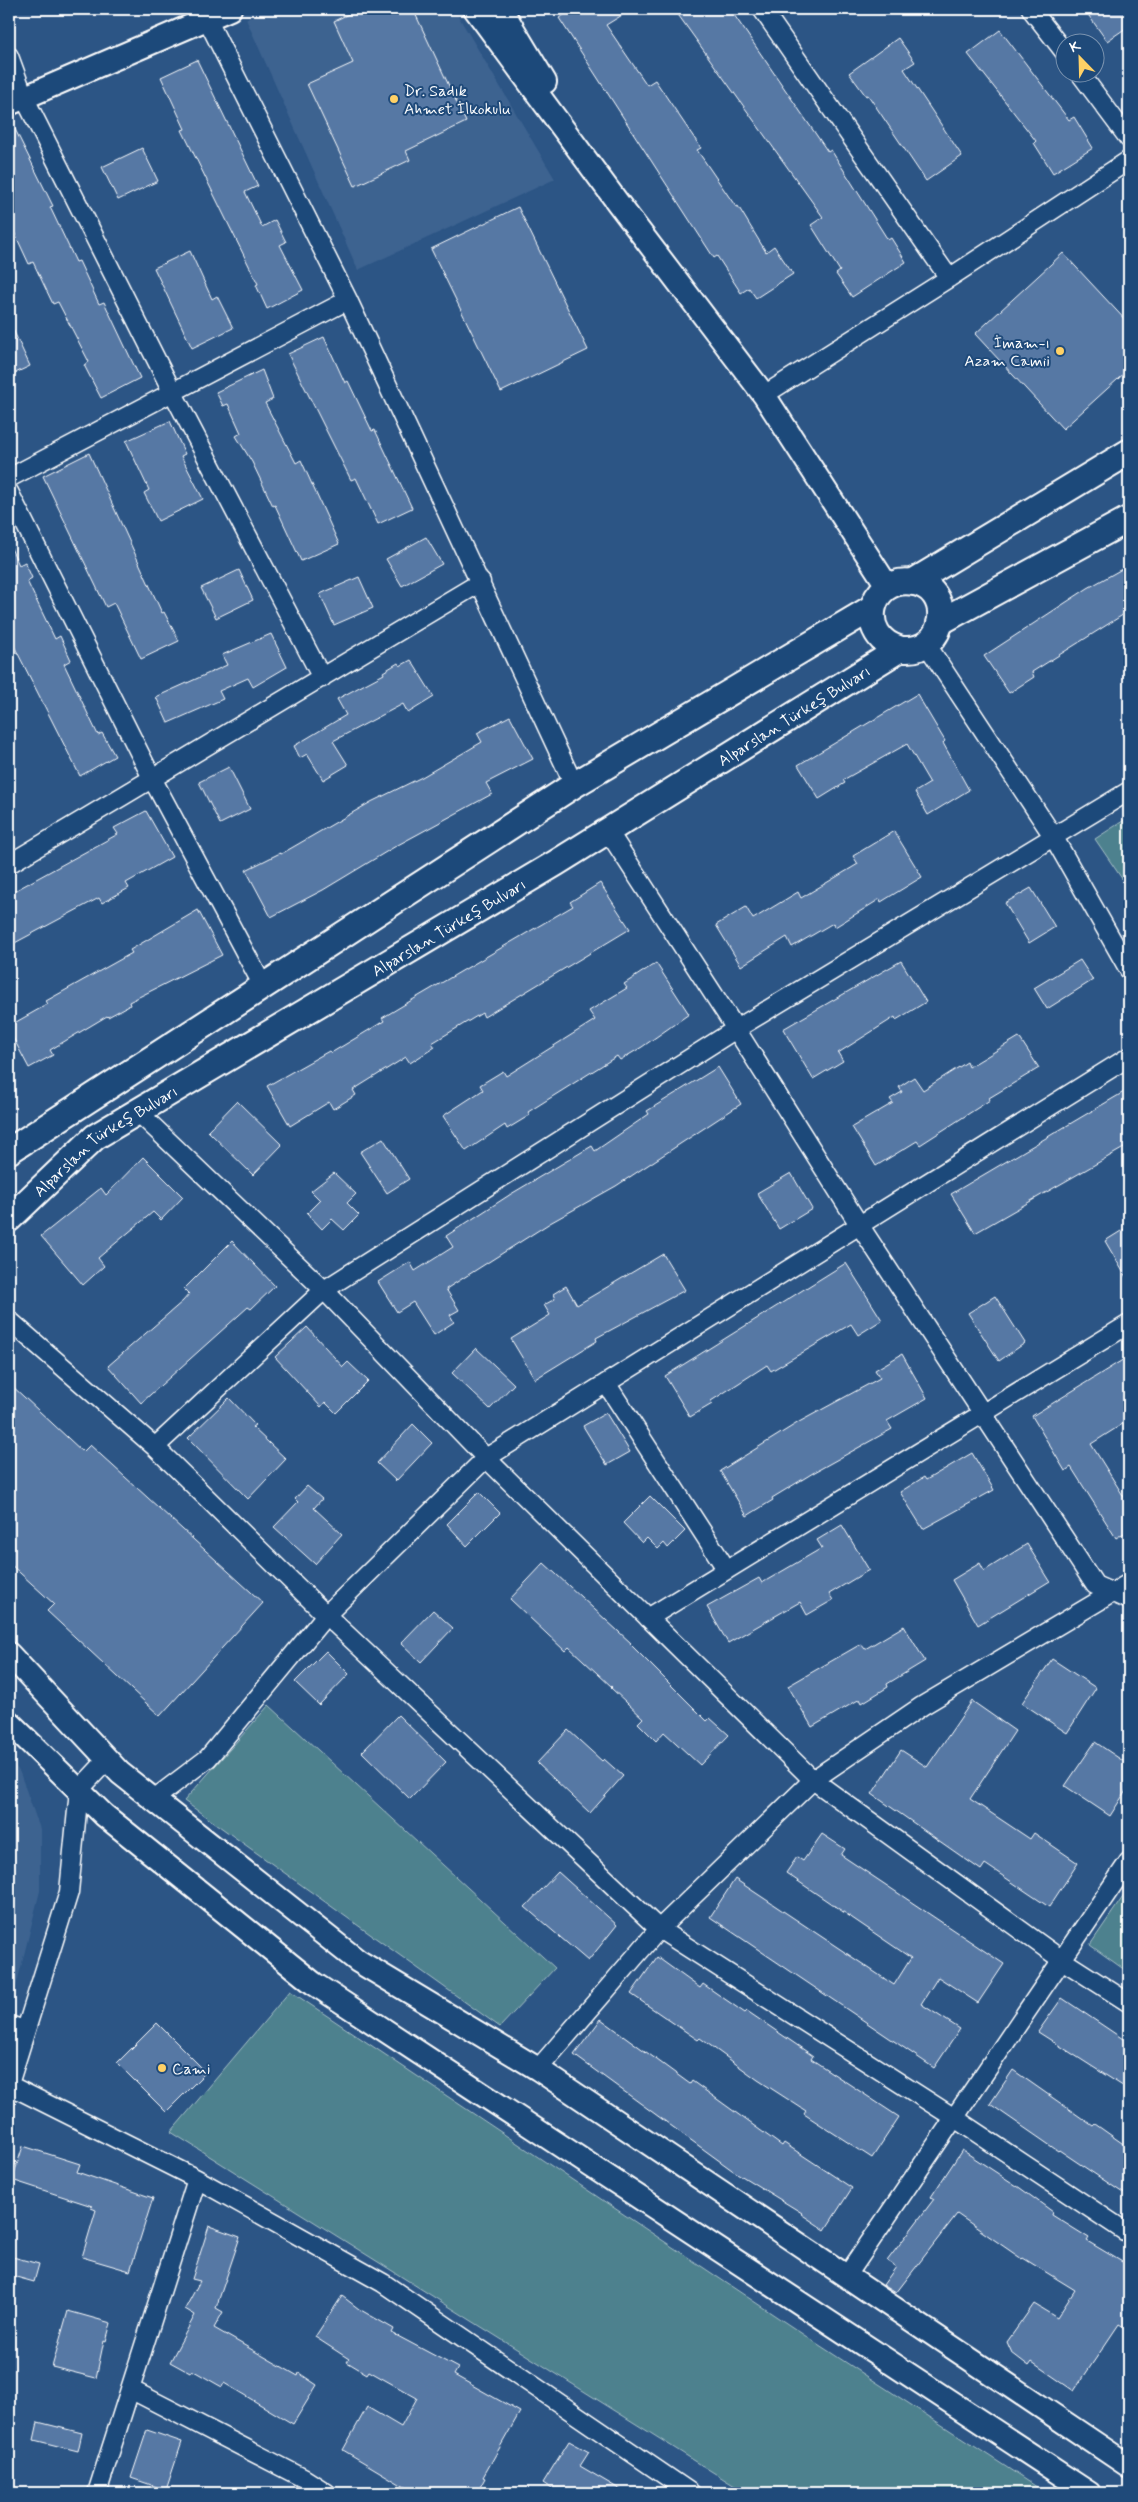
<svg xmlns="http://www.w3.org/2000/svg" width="1138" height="2502" font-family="Mynerve,sans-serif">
<rect width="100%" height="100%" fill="#2c5585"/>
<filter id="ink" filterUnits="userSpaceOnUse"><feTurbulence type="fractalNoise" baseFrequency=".02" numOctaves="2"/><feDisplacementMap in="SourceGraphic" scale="10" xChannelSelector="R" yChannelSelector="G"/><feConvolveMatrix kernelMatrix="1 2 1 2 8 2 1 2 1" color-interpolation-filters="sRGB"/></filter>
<g filter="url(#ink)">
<path fill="#3d6390" d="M271,9H454L555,179L358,270L246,19Z
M9,1756L20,1773L40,1829V1891L12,2003L9,2002Z"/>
<path fill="#4e818e" stroke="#a6c0c6" d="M1129,817V889L1095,839Z
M269,1705L555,1968L500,2027L184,1801Z
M1129,1888V1973L1090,1945Z
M290,1991L810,2339L1046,2493H746L171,2132Z"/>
<path fill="#5678a4" stroke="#fff" d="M359,9H413L466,122L406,151L410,160L355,186L307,84L353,63L334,21Z
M573,9H632L606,25L647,85L655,80L701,148L697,150L736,207L738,206L766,252L774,246L793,274L756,298L749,288L741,293L717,256L714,258L559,18Z
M674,9H730L828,152L831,150L888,240L891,238L906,262L852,297L836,274L840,271L811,225L823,217Z
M1084,9H1129V26L1107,41Z
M1000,30L1069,120L1074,117L1093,148L1053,173L1034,143L1036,141L968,54Z
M898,38L915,62L904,69L962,156L926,181L868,95L866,96L849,73Z
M197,60L258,186L245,192L262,227L275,220L286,242L280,245L303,290L267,309L256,285L258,284L182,130L185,129L161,77Z
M9,117L53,206L50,207L76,262L79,261L99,304L104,302L140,378L101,398L84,365L89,362L58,302L53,304L33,262L29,264L9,221Z
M142,148L158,181L118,200L102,167Z
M518,207L588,350L501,392L431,249Z
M190,251L212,299L217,296L233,328L192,348L154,268Z
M1063,253L1129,324V369L1063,429L975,334Z
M9,321L30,366L9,376Z
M324,337L345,383L348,381L372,431L375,430L412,508L378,524L356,478L351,480L288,354Z
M262,370L273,399L265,403L296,463L301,460L339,544L301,561L275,505L273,506L252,462L236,436L241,433L228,404L223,406L216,392Z
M170,421L185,454L181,456L203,499L158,521L144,493L149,490L126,441Z
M89,453L162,613L164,612L179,641L141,659L114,603L106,607L43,476Z
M426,537L442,564L402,586L386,559Z
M9,544L19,565L25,562L32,578L27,581L55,639L60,636L71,660L64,664L98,735L102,733L115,756L80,776L9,636Z
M1129,565V611L1032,672L1034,677L1009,693L984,656L1088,588Z
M239,570L253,600L216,618L201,588Z
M359,577L373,608L334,625L320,594Z
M271,634L287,667L253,687L248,678L219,691L223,699L168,723L156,697L227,665L222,655Z
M411,660L434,697L408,713L403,704L333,741L348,765L323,780L307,754L300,758L294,746L346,715L337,699L384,674L383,672L398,663L400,666Z
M917,694L945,741L943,743L969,790L928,815L915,792L930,783L907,744L843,780L845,783L819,799L798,765Z
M510,716L533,759L486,783L492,794L396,846L323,890L271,917L246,870L280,853L281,854L371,802L422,777L482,742L477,733Z
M229,767L250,809L220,824L199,782Z
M146,811L172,857L126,883L129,888L102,903L99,898L9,946V894L118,834L114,828Z
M894,831L922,877L881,902L880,899L835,927L833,923L792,947L787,937L741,966L716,925L746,907L753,919L798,892L801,898L858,864L853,856Z
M600,883L630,929L484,1017L482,1013L432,1043L435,1047L410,1063L406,1057L353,1090L356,1095L333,1109L329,1102L290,1126L267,1086L329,1051L331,1053L384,1021L382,1018L407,1003L573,906L570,902Z
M1031,888L1055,927L1029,943L1005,903Z
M198,910L222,955L129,1002L130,1005L108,1017L107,1016L50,1050L53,1055L29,1068L9,1030V1026L48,1004L46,1001L132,953L130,950Z
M1080,960L1093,980L1047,1009L1034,988Z
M901,961L926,1002L896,1020L895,1017L838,1053L843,1061L813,1079L783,1029Z
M656,963L689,1014L642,1047L620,1060L617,1056L528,1112L530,1115L507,1129L505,1125L466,1151L443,1116L483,1090L480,1085L503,1071L506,1076L595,1020L589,1011L627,988L624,984Z
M1019,1037L1039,1068L989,1098L990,1100L920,1145L917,1141L876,1166L852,1127L893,1103L890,1099L902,1092L899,1087L914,1077L923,1090L967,1062L969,1067Z
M718,1067L741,1104L616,1186L550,1223L446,1289L459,1310L450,1315L454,1322L434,1335L413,1302L397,1312L378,1282L410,1262L415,1271L453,1247L446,1236L511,1194L592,1146L595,1151L649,1114L647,1111Z
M1129,1089V1145L975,1233L951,1194Z
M237,1101L282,1145L253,1175L208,1131Z
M383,1138L409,1179L387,1193L360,1152Z
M143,1157L183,1197L161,1220L153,1212L98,1258L104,1266L83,1285L41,1236L101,1188L106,1195Z
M334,1173L356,1194L347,1203L359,1215L344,1230L332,1219L322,1229L307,1213L320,1200L311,1191Z
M791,1173L812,1209L779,1229L757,1193Z
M1129,1226V1282L1105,1241Z
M232,1241L275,1286L251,1309L248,1307L141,1403L108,1366L183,1301L189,1294L184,1289Z
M663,1254L685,1290L596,1338L597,1341L535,1379L511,1339L550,1315L544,1305L555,1299L553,1294L566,1286L577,1305Z
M846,1263L882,1320L858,1335L851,1324L771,1371L767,1365L711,1401L712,1404L690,1417L665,1376Z
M995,1296L1025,1343L999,1361L968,1313Z
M307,1327L343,1367L348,1362L368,1381L336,1413L325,1402L321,1407L275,1357Z
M476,1348L514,1384L490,1409L452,1373Z
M902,1354L927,1398L887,1421L892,1429L813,1473L772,1498L773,1500L747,1516L720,1471L799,1422L880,1378L875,1370Z
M1129,1356V1420L1091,1444L1129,1505V1530L1116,1538L1071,1467L1065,1471L1032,1416Z
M9,1383L83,1452L90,1445L263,1603L160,1716L47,1611L54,1604L9,1563Z
M229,1398L255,1425L252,1427L286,1459L248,1499L188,1438Z
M606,1413L630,1452L607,1465L583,1426Z
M413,1424L432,1443L396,1481L377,1463Z
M972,1453L994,1490L923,1529L900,1492L924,1477L926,1480Z
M307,1486L322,1499L314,1508L342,1534L315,1564L274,1527L298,1502L295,1499Z
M479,1492L500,1513L467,1546L447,1524Z
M650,1496L685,1531L668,1548L664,1543L658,1549L647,1538L642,1543L623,1523Z
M842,1525L869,1570L829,1594L833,1600L807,1615L800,1602L728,1643L707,1607L759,1578L762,1583L822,1548L817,1540Z
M1027,1544L1050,1581L978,1625L952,1580L980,1563L984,1571Z
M544,1563L631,1643L630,1644L707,1721L710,1718L729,1735L700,1765L664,1732L656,1741L638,1723L643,1718L611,1688L612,1687L569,1647L565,1651L510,1599Z
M433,1610L453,1628L421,1662L401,1643Z
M904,1626L925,1661L887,1684L888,1687L862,1703L860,1699L812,1727L788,1686L861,1644L865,1649Z
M326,1651L349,1674L319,1705L295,1682Z
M1052,1659L1096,1688L1067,1733L1022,1703Z
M972,1701L1015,1731L970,1799L1030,1839L1034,1833L1078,1863L1049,1907L985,1864L981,1870L872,1794L901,1750L927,1767Z
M398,1715L446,1762L410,1799L362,1752Z
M568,1730L602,1761L604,1759L623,1776L590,1813L537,1763Z
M1095,1742L1129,1765V1786L1110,1816L1065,1786Z
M822,1834L845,1849L841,1855L1004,1964L978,2003L938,1977L921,2004L960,2029L934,2068L710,1917L735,1879L894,1985L911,1958L786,1873L797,1857L803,1861Z
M558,1872L617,1925L588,1961L525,1907Z
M657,1957L700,1988L703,1984L745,2013L747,2011L813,2056L811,2059L899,2117L872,2158L804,2114L806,2111L758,2080L700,2038L698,2040L631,1994Z
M1062,1998L1129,2043V2090L1038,2032Z
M601,2019L690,2084L692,2081L782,2146L784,2143L852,2188L825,2230L801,2214L802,2213L732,2170L574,2055Z
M157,2023L206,2072L166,2112L117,2063Z
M1013,2070L1093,2126L1095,2124L1129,2148V2197L1059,2150L1058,2151L990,2104Z
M23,2146L80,2164L77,2172L153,2198L130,2271L82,2257L96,2210L91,2208L92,2206L12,2180Z
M962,2150L1020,2188L1053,2212L1052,2215L1089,2238L1087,2241L1129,2266V2330L1119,2324L1074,2391L1032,2362L1029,2366L1012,2353L1007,2342L1034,2304L1057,2318L1075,2290L1023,2258L1022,2259L957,2214L896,2293L883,2285L896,2267L887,2261L934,2199L931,2197Z
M209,2226L240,2237L216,2308L223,2312L214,2328L298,2376L299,2373L317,2385L293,2424L224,2383L222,2387L192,2370L190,2373L170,2362L195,2315L185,2309L200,2281L192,2279Z
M9,2256L39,2264L34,2282L9,2275Z
M342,2296L359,2309L394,2329L392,2333L458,2368L454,2375L520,2412L483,2477L485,2478L477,2493H415L343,2450L367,2407L401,2427L417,2398L369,2371L367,2374L347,2362L349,2359L315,2337Z
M68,2311L111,2323L106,2341L104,2340L96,2378L52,2367Z
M38,2422L82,2433L78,2451L34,2440Z
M147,2430L182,2442L166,2490L131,2478Z
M569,2441L589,2452L580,2466L626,2493H558L543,2483Z"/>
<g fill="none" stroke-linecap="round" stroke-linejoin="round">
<defs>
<path id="minor" d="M202,9L348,300L574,785
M762,9L949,278
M1031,9L1066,54
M9,56L24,97L173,393L322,678
M1079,72L1129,139
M764,395L949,278L1129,160
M9,478L348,300
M9,492L153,780L263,986
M927,645L1053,836L1129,970
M608,831L736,1029L860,1226L1095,1585L1129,1600
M9,864L481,582
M138,1112L324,1290L486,1458L813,1780L1062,1960L1129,2003
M9,1320L155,1447L326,1615L659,1929L956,2119L1129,2234
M606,1383L727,1570
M155,1447L324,1290L736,1029L1129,791
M648,1618L1129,1324
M154,1799L208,1758L326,1615L486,1458L1129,1057
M9,2025L25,2030
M538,2069L659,1929L813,1780L922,1706L1129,1583
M9,2084L69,1892L79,1790L108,1759
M9,2085L197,2179L97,2493
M197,2179L383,2283L691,2493
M846,2277L1129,1861
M130,2389L305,2479L327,2493"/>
<path id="tertiary" d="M475,9L618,203L764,395L888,587
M501,9L545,82
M9,104L230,9
M9,1654L120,1773L358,1961L538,2069L1129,2466
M9,1722L104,1815L313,1983L1089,2493"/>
<g id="secondary">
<path d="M913,582L1129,452"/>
<path d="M940,622L1129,519"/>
<path d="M9,1151L574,785L872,608"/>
<path id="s1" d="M9,1219L95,1137L556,863L900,649C949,656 955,586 911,582C868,577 856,637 900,649"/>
</g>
</defs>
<use href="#minor" stroke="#fff" stroke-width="21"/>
<use href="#tertiary" stroke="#fff" stroke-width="26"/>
<use href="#secondary" stroke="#fff" stroke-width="29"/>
<use href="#minor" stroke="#1f4a7a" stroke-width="18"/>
<use href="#tertiary" stroke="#1f4a7a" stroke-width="22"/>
<use href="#secondary" stroke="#1f4a7a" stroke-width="25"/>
</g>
</g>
<g fill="#ffd166" stroke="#1f4a7a" stroke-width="2">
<circle cx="394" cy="99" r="5"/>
<circle cx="1060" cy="351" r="5"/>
<circle cx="162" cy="2068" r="5"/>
</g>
<g text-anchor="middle" stroke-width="4" stroke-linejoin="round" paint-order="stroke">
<g font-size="16" fill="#fff" stroke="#1f4a7a" text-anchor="start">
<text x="404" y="96">Dr. Sadık<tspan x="404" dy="18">Ahmet İlkokulu</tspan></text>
<text x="1050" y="348" text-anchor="end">İmam-ı<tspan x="1050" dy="18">Azam Camii</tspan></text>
<text x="172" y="2074">Cami</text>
</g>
<g font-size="16" fill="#fff" stroke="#1f4a7a">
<text dy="6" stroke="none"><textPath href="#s1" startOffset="935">Alparslan Türkeş Bulvarı</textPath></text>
<text dy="6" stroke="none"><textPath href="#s1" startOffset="530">Alparslan Türkeş Bulvarı</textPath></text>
<text dy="6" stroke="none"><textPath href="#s1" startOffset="125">Alparslan Türkeş Bulvarı</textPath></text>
</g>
</g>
<rect width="1138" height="2502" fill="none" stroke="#1f4a7a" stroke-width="30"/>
<rect x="15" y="15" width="1108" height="2472" fill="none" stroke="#fff" stroke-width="2" filter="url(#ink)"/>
<g transform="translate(1080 58) rotate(337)"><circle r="24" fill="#1f4a7a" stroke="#7992af"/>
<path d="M0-4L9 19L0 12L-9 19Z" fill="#ffd166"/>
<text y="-8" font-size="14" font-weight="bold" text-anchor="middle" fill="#ffffff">K</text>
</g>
</svg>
